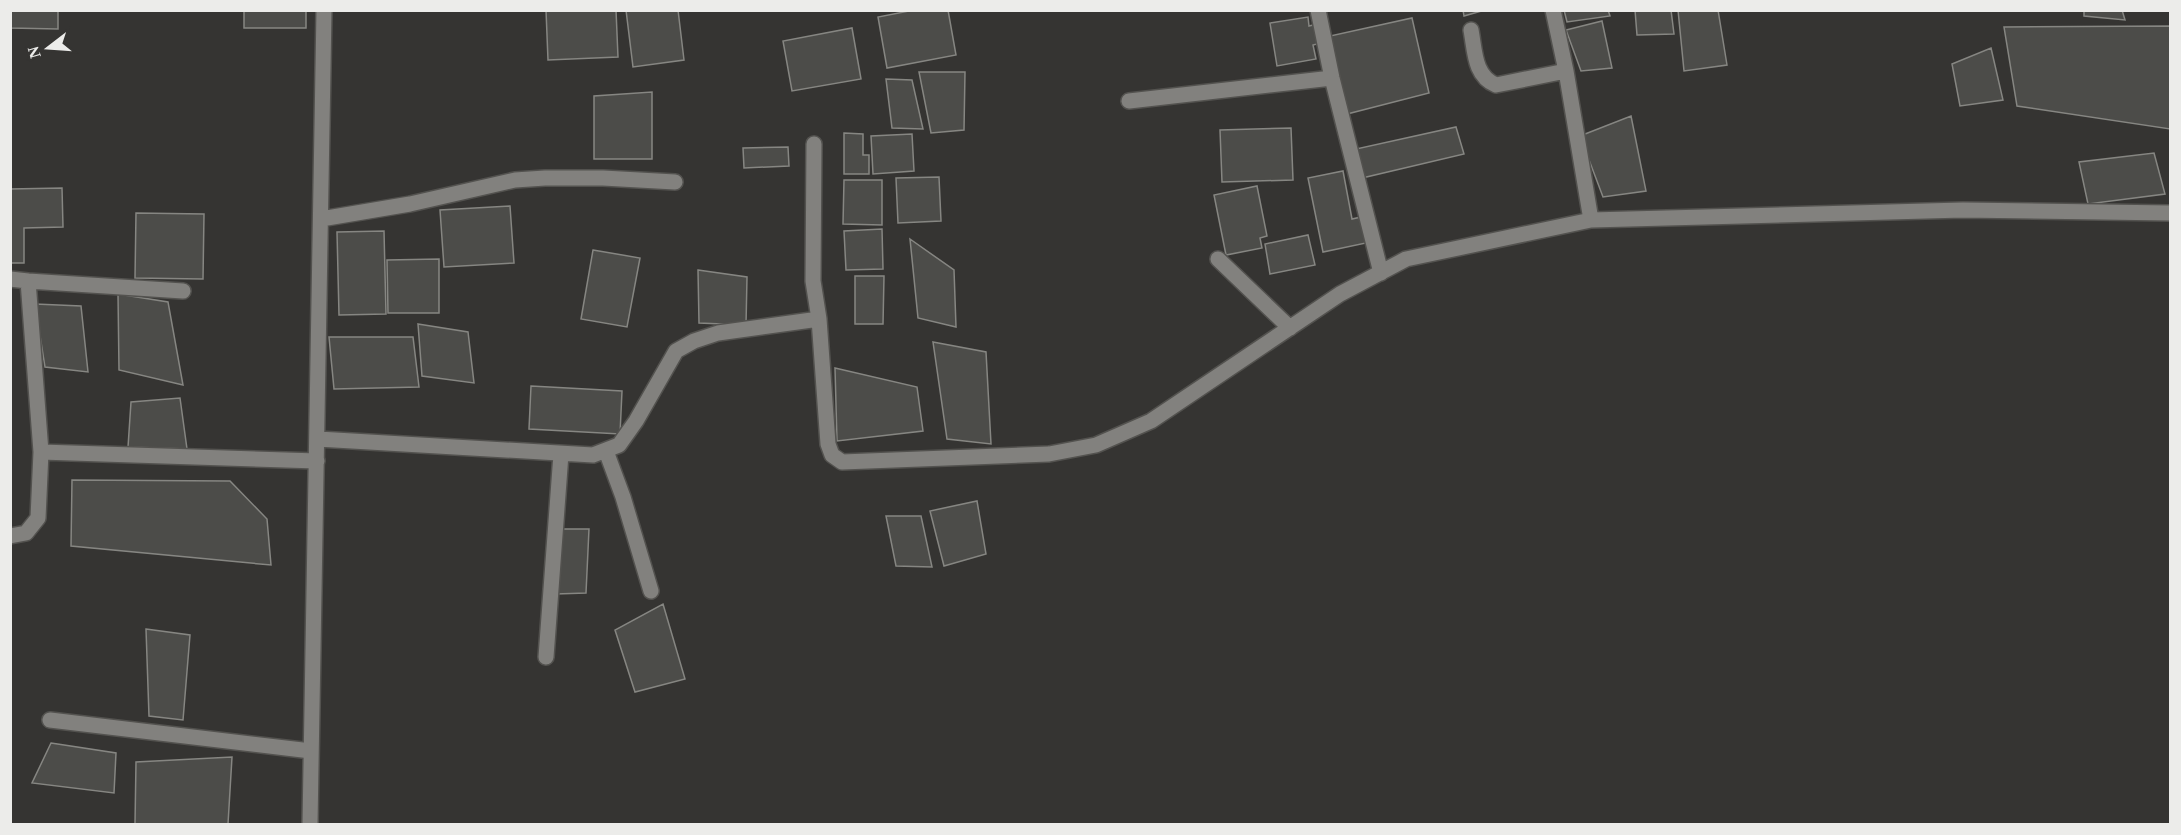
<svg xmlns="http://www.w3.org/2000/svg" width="2181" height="835" font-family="Georgia,serif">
<rect width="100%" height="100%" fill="#353432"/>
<path fill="#4c4c49" stroke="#868682" stroke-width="1.5" d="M10,10H58V29L10,28Z
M244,10H306V28H244Z
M546,10H616L618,57L548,60Z
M626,10H678L684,60L633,67Z
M914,10H948L956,55L887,68L878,17Z
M1463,10H1485L1464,16Z
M1564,10H1608L1610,16L1567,22Z
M1635,10H1671L1674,34L1637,35Z
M1678,10H1718L1727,65L1684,71Z
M2084,10H2122L2125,20L2084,16Z
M1308,17L1309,26L1317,24L1321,43L1313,45L1316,59L1277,66L1270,23Z
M1412,18L1429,93L1347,114L1330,36Z
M1602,21L1612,68L1581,71L1566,30Z
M2170,26V129L2017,106L2004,27Z
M852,28L861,79L792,91L783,41Z
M1991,48L2003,100L1960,106L1952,64Z
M919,72H965L964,130L931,133Z
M886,79L912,80L923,129L892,128Z
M652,92V159H594V96Z
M1631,116L1646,191L1603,197L1580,136Z
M1456,127L1464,154L1362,178L1356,149Z
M1291,128L1293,180L1222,182L1220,130Z
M844,133L863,134V155H869V174H844Z
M912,134L914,171L873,174L871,136Z
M788,147L789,166L744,168L743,148Z
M2154,153L2165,194L2088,204L2079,162Z
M1343,171L1352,219L1361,217L1366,243L1323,252L1308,178Z
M939,177L941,221L898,223L896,178Z
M844,180H882V225L843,224Z
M1257,186L1267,236L1260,238L1262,248L1226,255L1214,195Z
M62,188L63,227L24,228V263H10V189Z
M510,206L514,263L444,267L440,210Z
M136,213L204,214L203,279L135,278Z
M882,229L883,269L846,270L844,231Z
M384,231L386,314L339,315L337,232Z
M1308,235L1315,265L1270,274L1265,244Z
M910,239L954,270L956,327L918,318Z
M593,250L640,258L627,327L581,319Z
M439,259V313H388L387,260Z
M698,270L747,277L746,325L699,323Z
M855,276H884L883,324H855Z
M118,294L168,302L183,385L119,370Z
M35,304L81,306L88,372L45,367Z
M418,324L468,332L474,383L422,376Z
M329,337H413L419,387L334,389Z
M933,342L986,352L991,444L947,439Z
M835,368L917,387L923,431L837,441Z
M531,386L622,391L620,434L529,429Z
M180,398L187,449L128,447L131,402Z
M72,480L230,481L267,519L271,565L71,546Z
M977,501L986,554L944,566L930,511Z
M886,516H921L932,567L896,566Z
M562,529H589L586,593L556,594Z
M663,604L685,679L635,692L615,630Z
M146,629L190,635L183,720L149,716Z
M51,743L116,753L114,793L32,783Z
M232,757L228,824H135L136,762Z"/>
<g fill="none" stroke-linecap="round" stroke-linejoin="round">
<defs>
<path id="minor" d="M1318,10L1332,78L1381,273
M1553,10L1566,71L1591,220
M1471,30C1475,51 1474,76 1496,85L1566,71
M1129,101L1332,78
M321,219L410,204L515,180L545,178H603L675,182
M1218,259L1290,328
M10,279L28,281L41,452
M28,281L183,291
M819,319L828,444L832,455L842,462L1049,454L1096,445L1151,421L1340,294L1406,259L1591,220L1963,210L2170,213
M318,439L593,455L619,445L636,421L676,351L694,341L718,333L819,319L813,281L814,144
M606,451L623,497L651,591
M10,536L26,533L38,518L41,452L317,461
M546,657L561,454
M50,720L311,751
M310,824L324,10"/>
</defs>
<use href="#minor" stroke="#53524f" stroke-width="18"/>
<use href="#minor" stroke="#82817e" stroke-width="15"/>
</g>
<rect width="2181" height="835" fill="none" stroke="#ececea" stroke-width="24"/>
<g transform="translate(48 48) rotate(253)" stroke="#353432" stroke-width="4.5" paint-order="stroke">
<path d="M0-4.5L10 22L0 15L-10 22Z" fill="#ececea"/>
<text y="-9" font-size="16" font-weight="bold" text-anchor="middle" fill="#ececea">N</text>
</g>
</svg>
